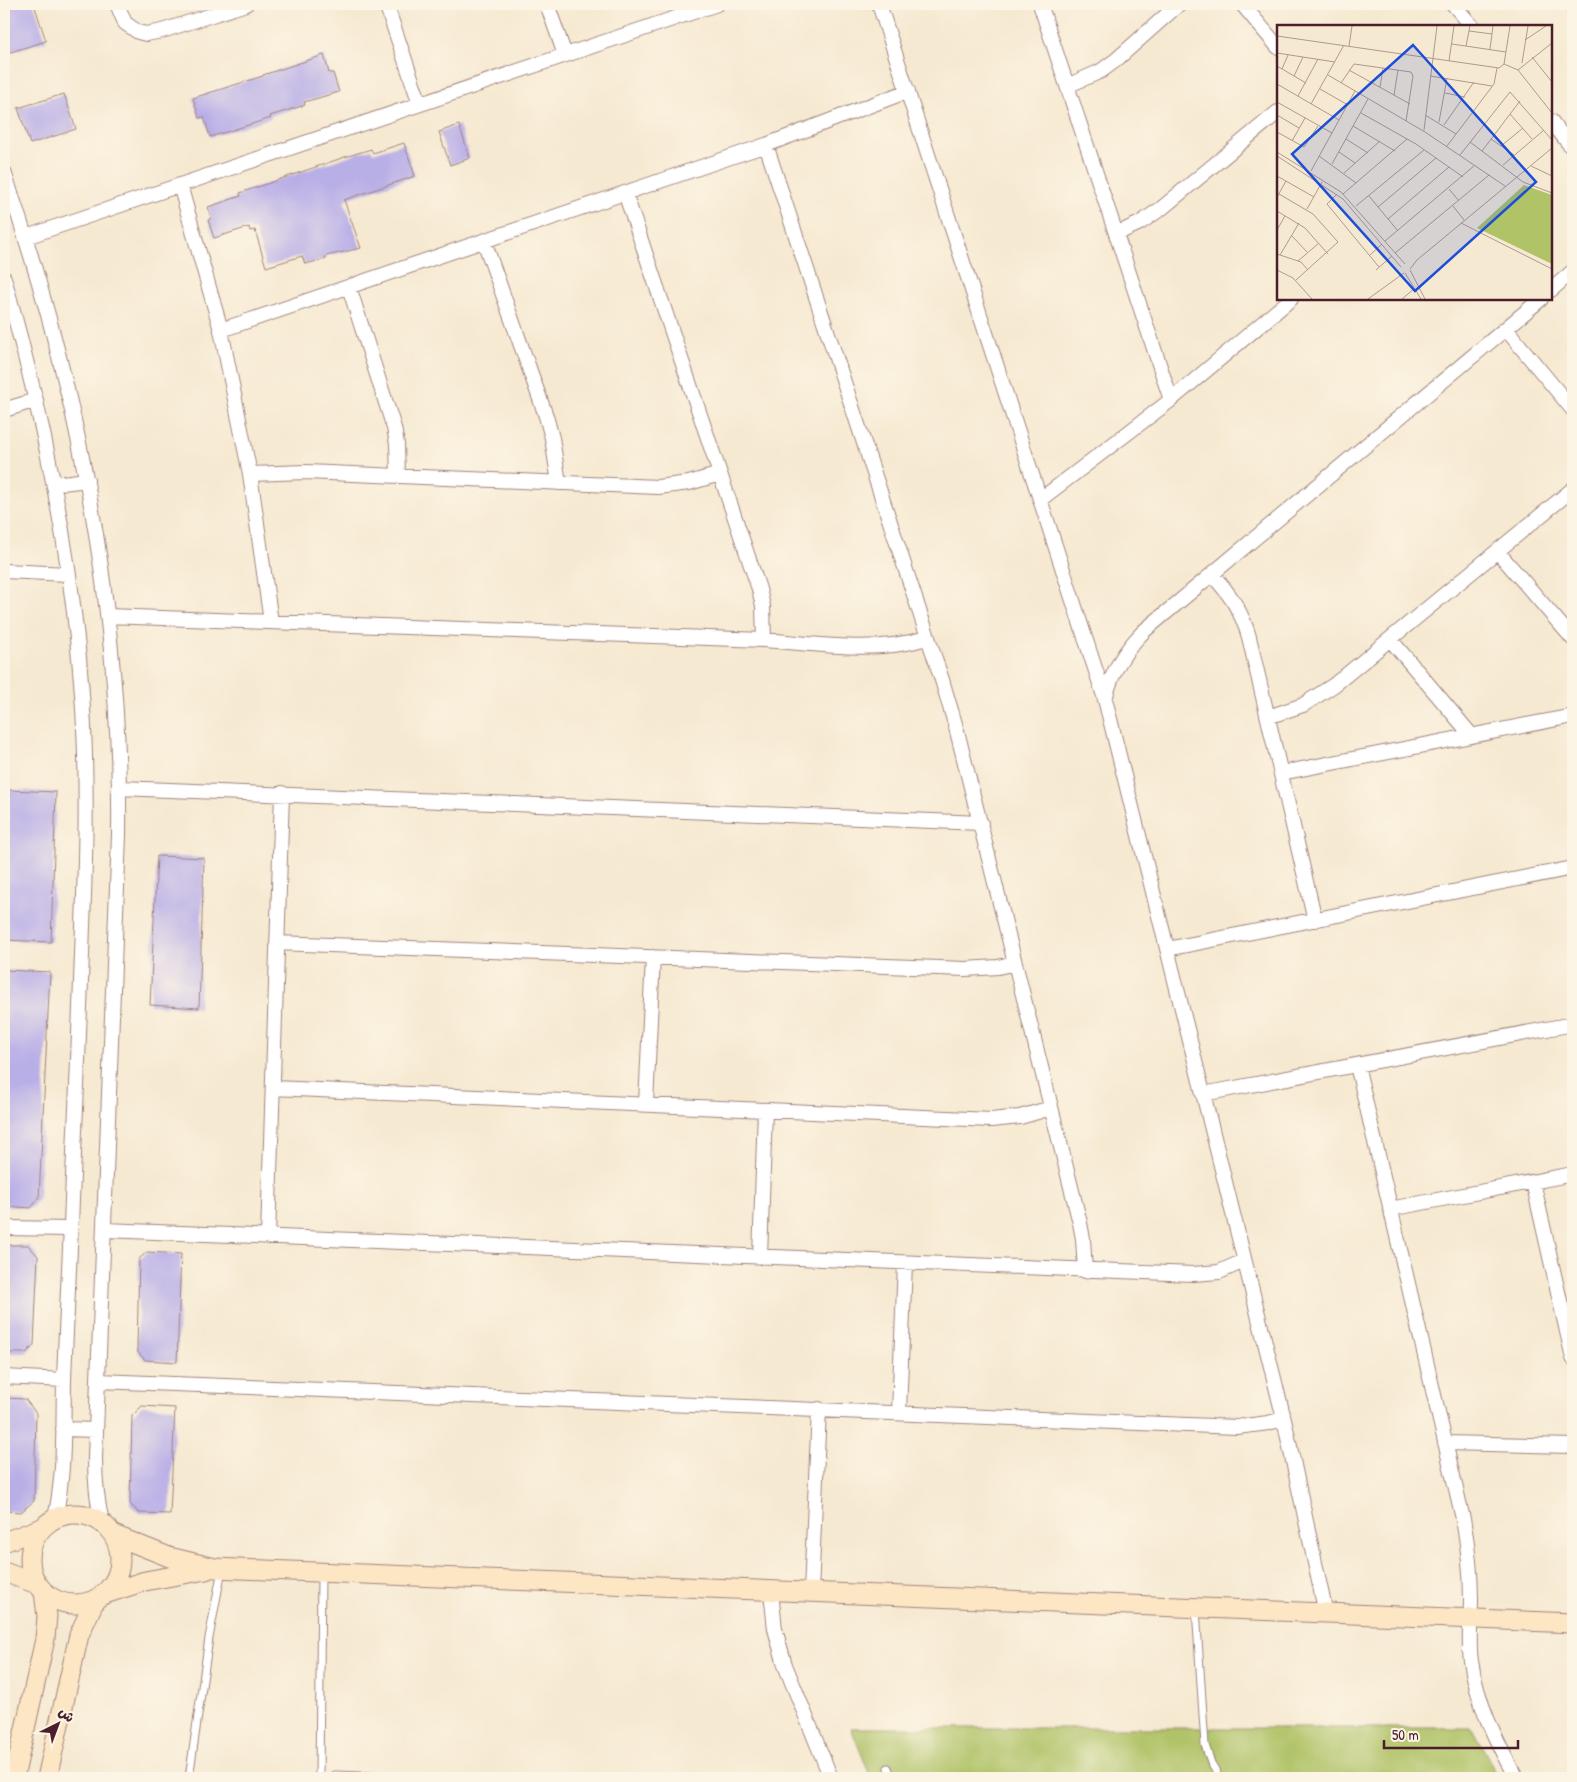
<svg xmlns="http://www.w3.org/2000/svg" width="1577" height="1782" font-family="'Patrick Hand','Playpen Sans Arabic',sans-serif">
<rect width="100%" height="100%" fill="#fcf5e5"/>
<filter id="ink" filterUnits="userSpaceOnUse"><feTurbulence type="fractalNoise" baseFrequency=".02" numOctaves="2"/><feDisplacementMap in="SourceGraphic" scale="10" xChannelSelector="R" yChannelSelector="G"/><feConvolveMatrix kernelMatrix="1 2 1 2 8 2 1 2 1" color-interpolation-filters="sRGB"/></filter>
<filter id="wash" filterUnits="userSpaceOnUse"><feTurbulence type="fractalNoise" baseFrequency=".0096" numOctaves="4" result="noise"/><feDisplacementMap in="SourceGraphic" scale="20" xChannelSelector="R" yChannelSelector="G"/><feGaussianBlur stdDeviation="1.12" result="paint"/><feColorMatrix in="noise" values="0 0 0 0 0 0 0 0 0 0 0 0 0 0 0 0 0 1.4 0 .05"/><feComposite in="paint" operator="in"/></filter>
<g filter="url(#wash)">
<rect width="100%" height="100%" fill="#f6e9d1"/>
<path fill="#b0c367" stroke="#7d7149" d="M851,1728H1472L1499,1778H871Z"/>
<g id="blocks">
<path fill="#b9afe7" d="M4,4H34L46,41L4,54Z
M324,55L329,73H333L339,92L304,102L305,105L270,116L271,118L210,137L204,117L199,118L193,98L263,76V75Z
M64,94L76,129L30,144L18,108Z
M459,125L470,158L450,165L439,132Z
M404,143L415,176L344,200L361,248L326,256V259L305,264L302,256L266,267L255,230L250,231L249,227L214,238L208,220L211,218L208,207L241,196L240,193L345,157L371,149L373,153Z
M9,790L56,792L51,942L4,940Z
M157,856L204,858L199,1008L150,1005Z
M4,970L50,972L39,1198L31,1208L4,1206Z
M4,1245H28L38,1256L34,1345L26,1353H4Z
M147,1252L181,1254L177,1362L145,1360L137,1351L139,1259Z
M4,1398L25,1399L36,1413L34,1501L21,1512L4,1511Z
M142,1406L175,1408L170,1514L139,1513L130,1504L132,1416Z"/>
</g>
</g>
<g filter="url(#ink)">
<use href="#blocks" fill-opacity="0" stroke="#a0847e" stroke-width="1"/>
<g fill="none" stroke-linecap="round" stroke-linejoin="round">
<defs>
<path id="lane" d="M1196,1609L1205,1745L1211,1763L1220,1778
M888,1768L892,1778
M335,1775L421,1778
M189,1778L209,1638L222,1569
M319,1778L321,1574"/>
<path id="street" d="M117,4L125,23L138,32L146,34L162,31L246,4
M386,4L420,104
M547,4L565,55
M879,4L1105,699L1284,1419L1326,1614
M1040,4L1171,400
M1242,4L1278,47
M1453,4L1472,26
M1067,86L1101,71L1116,60L1179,4
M1551,121L1573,149
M766,145L942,680L956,727L1080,1223L1083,1239L1085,1271
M4,172C77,386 122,609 119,835L95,1458C95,1480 97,1501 102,1522
M180,185L221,330L250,474L271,622
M625,193L759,589L763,606L764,640
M1116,234L1140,223L1162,208L1278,112
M26,237L717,4
M484,241L546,416L552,438L559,483
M4,278C44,419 74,563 83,709C88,791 85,873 82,954C79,1036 76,1117 72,1199C70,1260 66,1320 64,1381C63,1427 65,1473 55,1518
M349,287L394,428L397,444L398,476
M1551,290L1573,271
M1506,329L1573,410
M221,330L766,145L908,91
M4,410L36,400
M250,474L306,472L658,487L689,483L720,474
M54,484L87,480
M1041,499L1171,400L1291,299
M1497,551L1573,639
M4,571L68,574
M1212,575C1230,593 1242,612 1249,637L1315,920
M108,616L764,640C818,644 874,654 927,638
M1390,639L1472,736
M1105,699C1112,671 1124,651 1144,631L1541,299
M1268,717L1303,705L1334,685L1573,489
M1281,773L1573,716
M120,788L981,823
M277,943L965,969L998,967L1015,963
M1167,949L1573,868
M1357,1065L1463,1519C1468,1546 1471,1572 1471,1599C1471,1619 1468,1641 1471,1661C1477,1703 1496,1741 1516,1778
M273,1088L991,1120L1020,1117L1051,1108
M1203,1094L1573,1024
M646,1104L653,957
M1533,1182L1573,1358
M1390,1209L1573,1174
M4,1228L71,1229
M105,1230L1193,1274L1219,1272L1244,1261
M268,1237L282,793
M760,1257L765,1110
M4,1377L64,1380
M99,1381L1237,1427L1268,1423L1284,1419
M899,1412L905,1263
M63,1429L96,1430
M1445,1443L1573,1446
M771,1592L775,1629L785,1665L831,1778
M811,1593L819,1409"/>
<path id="secondary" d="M30 1559a45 45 0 1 1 90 0a45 45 0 1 1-90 0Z
M114,1535L169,1557L215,1568L1573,1623
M4,1542L42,1528
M4,1572L37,1584
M105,1594L145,1581L206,1570
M14,1778L45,1639L47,1616L44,1592
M47,1778L79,1635L95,1600"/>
</defs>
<use href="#lane" stroke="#a0847e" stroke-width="9"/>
<use href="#street" stroke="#a0847e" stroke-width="16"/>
<use href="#secondary" stroke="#a0847e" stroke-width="21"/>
<use href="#lane" stroke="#fff" stroke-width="7"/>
<use href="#street" stroke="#fff" stroke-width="14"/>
<use href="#secondary" stroke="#fce6c4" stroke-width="19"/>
</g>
</g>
<g transform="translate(1277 25)">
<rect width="275" height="275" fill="#f6e9d1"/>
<path d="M247,160L275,170V239L200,203Z" fill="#b0c367"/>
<path fill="none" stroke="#b1988f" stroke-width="1" d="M192,6L215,9M0,11L222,43L227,39L233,1M248,15L269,1M275,18L241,45L275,88M175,19L229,27M72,21L75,1M189,21L193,1M213,24L216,1M0,28L58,37M255,32L275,57M172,36L177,1M245,38L251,1M227,39L241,45M0,41L29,58M5,44L11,30M72,45L133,79M51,50L148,107L228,161M17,51L26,32M153,51L215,61M64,58L77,39L134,47L136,51L129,96M0,59L62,95M103,62L106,43M43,64L71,80M168,68L188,72M117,70L121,45M21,71L41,34M0,77L55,108M34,79L67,20M84,88L139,119L186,152M233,89L255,114M0,90L22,103M148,90L179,109M162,97L170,53M167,100L197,57M76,101L118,126M147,105L160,1M0,107L27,122L41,101M69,114L91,128M214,114L237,130M15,116L28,93M193,117L246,157L275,168M170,121L217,59L220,43M224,121L246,103M205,126L243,76M0,127L64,167L128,239M62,127L78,138M183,130L233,67L275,115M0,131L66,174L124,242M42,131L79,158M55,139L91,74M226,140L267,105M254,141L275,151M34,146L78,66M67,148L103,116M0,151L37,172M172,164L182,176M2,169L36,189L61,217L19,255M60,169L50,179L102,242M66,169L130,114M92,171L121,206M0,172L9,156M79,181L147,125M176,181L187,195M101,182L159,133M30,184L45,157M0,186L28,203L51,229M111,194L172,142M184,198L275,244M0,205L8,191M15,211L30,227M108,216L198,140M118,228L212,150M0,229L24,237L31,245M3,230L22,198M93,230L105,219M21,236L42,218M133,244L140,235L275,123M0,245L16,253L35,274M99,245L115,231M133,245L148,274M128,248L144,274M91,274L127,248M125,274L138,263"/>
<path fill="#1d4ed8" fill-opacity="0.15" stroke="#1d4ed8" stroke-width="2.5" d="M136,20L259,157L138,266L15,129Z"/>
<rect width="275" height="275" fill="none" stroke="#4a1f2b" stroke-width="2.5"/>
</g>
<rect width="1577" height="1782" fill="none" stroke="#fcf5e5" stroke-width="20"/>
<g transform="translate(58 1724) rotate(42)" stroke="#fcf5e5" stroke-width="4" paint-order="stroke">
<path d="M0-4L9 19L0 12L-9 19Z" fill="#4a1f2b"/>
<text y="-8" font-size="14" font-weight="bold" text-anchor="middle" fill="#4a1f2b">ش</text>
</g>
<path d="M1384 1740v8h134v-8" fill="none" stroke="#4a1f2b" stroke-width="2.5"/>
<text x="1392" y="1740" font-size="15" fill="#4a1f2b" stroke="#fcf5e5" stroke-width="4" paint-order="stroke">50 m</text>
</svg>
